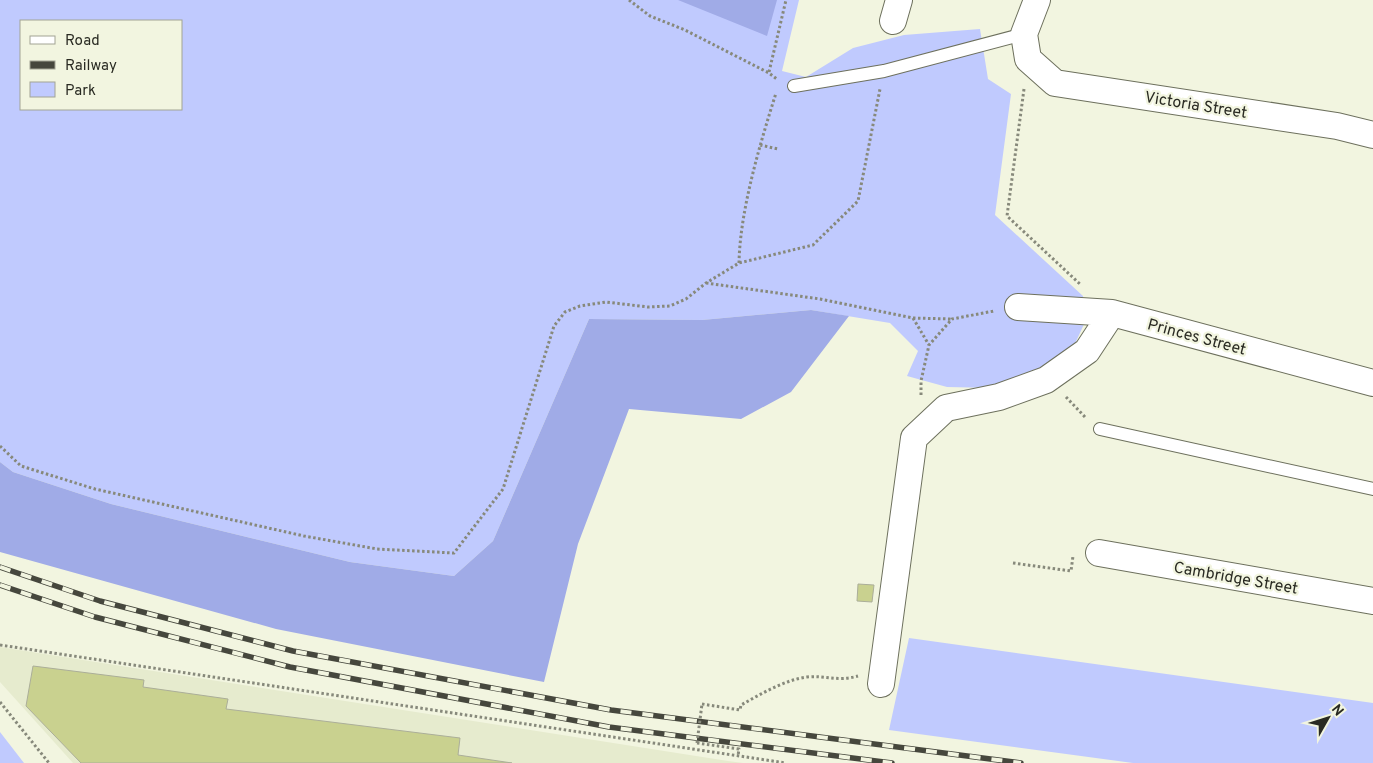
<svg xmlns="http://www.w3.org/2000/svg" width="1373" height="763" font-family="Overpass,sans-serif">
<rect width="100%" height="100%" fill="#f2f5e0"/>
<path fill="#e6ebce" d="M0,647L728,761L743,763H73L0,682Z"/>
<path fill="#c0cafe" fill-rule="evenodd" d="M0,0H799L782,71L806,77L853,48L904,35L980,29L988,79L1011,94L995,215L1083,296L1085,322L1073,348L1042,371L994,388L947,387L907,376L918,351L890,323L811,310L702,320L589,319L493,541L454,576L350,562L111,504L13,472L0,462ZM21,21H181V109H21Z
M909,638L1373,703V763H1133L889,730Z
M0,732L24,763H0Z"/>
<path fill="#a0abe7" d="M678,0H777L767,36Z
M811,310L849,316L791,392L741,419L629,409L578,544L544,682L276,629L0,552V462L13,472L111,504L350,562L454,576L493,541L589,319L702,320Z"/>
<path fill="#c9d18f" stroke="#abae99" d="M858,584L874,585L872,602L857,601Z
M33,666L144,680L143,687L228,699L226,709L460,738L458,755L512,763H81L26,706Z"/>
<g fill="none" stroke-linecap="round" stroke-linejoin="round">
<defs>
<path id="lane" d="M794,86L884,71L1024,34
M1100,429L1373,489"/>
<path id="street" d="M1037,0L1024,34L1028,59L1055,83L1337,126L1373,135
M893,21L899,0
M1018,307L1112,313L1373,383
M1099,553L1373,601
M881,684L914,438L946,408L999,397L1046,380L1087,351L1112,313"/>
</defs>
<use href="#lane" stroke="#6d705d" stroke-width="14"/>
<use href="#street" stroke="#6d705d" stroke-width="28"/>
<path stroke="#87897b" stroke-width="3" stroke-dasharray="2.5 2.5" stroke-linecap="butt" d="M629,0L650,16L685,30L769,73L778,80
M769,72L786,0
M1024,89L1007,216L1081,285
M760,145L778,149
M739,263C740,210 760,144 776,93
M706,283L820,299L913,318L952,319
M913,318L929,345
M921,395V381L929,345L952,319L994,311
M1066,397L1086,418
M0,446L21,466L95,489L304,536L377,549L454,553L503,489L554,326L565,312L580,306L606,302L648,307L670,306L686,299L706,283L739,263L813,245L858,201L880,89
M1013,563L1071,571L1073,556
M0,645L786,763
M0,702L49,763
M702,704L740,710L741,705C761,694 784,680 807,677C825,675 837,682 858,676
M697,743L739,749L738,756"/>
<use href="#lane" stroke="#fff" stroke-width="12"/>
<use href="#street" stroke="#fff" stroke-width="26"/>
<defs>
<path id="rail" d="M0,567L100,601L293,651L611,710L1021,763
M0,585L95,617L290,667L609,727L892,763"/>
</defs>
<use href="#rail" stroke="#46473d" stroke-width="5.5"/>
<use href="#rail" stroke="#f2f5e0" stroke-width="4" stroke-dasharray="11" stroke-linecap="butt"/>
<path stroke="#87897b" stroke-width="3" stroke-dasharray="2.5 2.5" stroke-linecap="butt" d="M697,743L702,704"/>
</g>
<g text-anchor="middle" stroke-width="4.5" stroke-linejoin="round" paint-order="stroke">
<g font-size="16" fill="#292a22" stroke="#f2f5e0">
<text transform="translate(1196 104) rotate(9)" y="6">Victoria Street</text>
<text transform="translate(1197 336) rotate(15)" y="6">Princes Street</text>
<text transform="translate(1236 577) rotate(10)" y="6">Cambridge Street</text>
</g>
</g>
<rect x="20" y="20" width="162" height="90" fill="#f2f5e0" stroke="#a2a494"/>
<rect x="30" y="36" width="25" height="8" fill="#ffffff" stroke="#a2a494"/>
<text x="65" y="45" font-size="15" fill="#292a22">Road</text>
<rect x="30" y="61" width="25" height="8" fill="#46473d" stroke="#a2a494"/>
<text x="65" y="70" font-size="15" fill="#292a22">Railway</text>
<rect x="30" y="82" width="25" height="15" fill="#c0cafe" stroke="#a2a494"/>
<text x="65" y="95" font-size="15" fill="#292a22">Park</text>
<g transform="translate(1328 718) rotate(51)" stroke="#f2f5e0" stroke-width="4" paint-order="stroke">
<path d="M0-4L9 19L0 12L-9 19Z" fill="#292a22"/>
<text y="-8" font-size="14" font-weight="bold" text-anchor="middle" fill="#292a22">N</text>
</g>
</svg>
